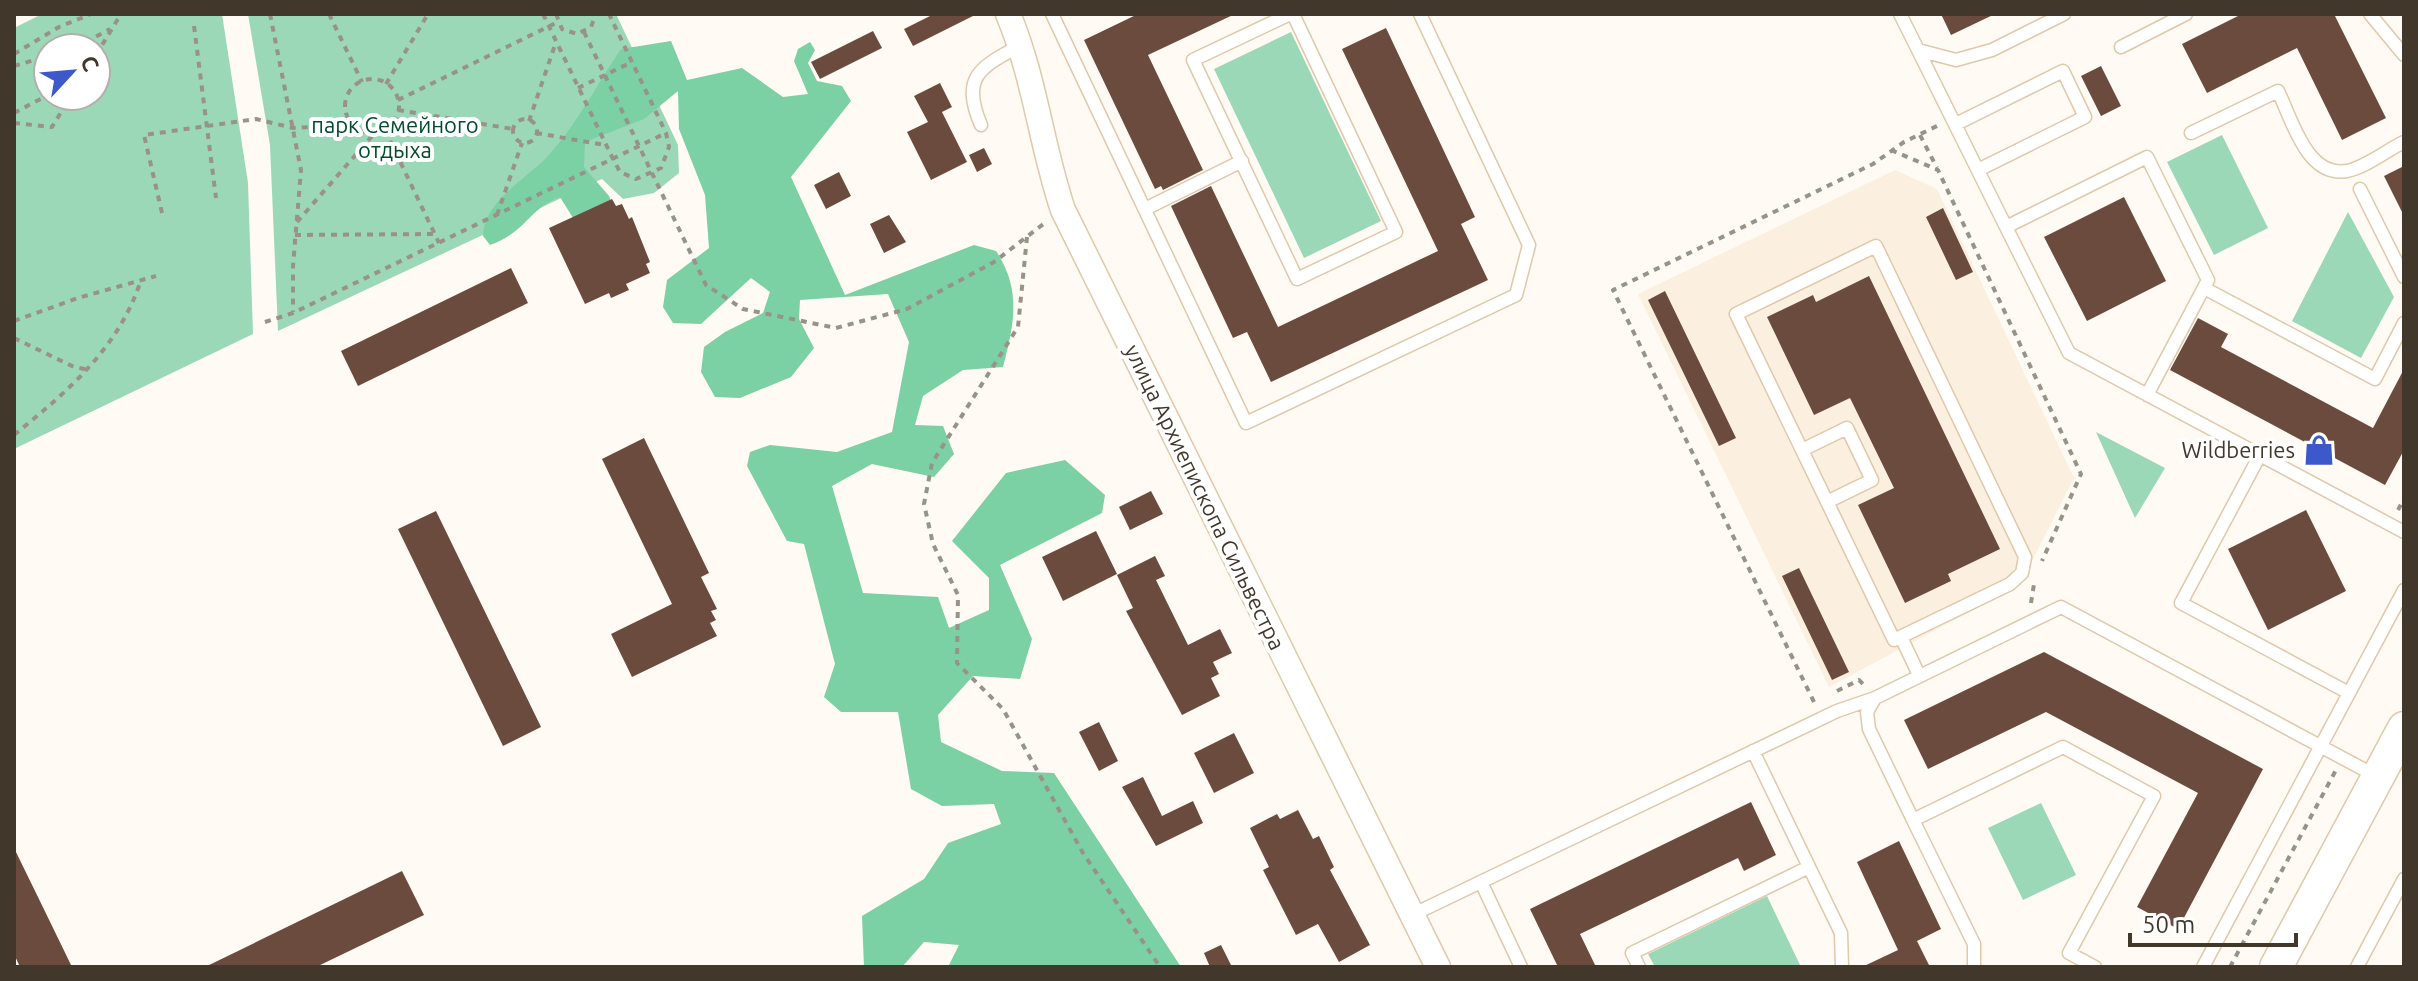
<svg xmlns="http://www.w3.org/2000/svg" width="2418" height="981" font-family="Ubuntu,sans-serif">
<rect width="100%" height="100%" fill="#fffaf3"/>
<path fill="#fbf0e0" d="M1895,170L1937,189L2074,478L2020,585L1829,687L1638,294Z"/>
<path fill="#9bd8b7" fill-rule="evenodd" d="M42,14H222L248,183L253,334L14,449V28ZM48,48H96V96H48Z
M248,14H616L678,145L679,173L654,193L623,199L602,179L278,331L270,145Z
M1291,32L1381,221L1304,258L1214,69Z
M2222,135L2268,228L2214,255L2167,162Z
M2348,212L2394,297L2361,358L2292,321Z
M2096,432L2165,468L2135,518Z
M2041,803L2076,875L2023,900L1988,828Z
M1767,896L1801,967H1655L1648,954Z"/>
<path fill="#7bd0a4" d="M671,41L687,80L742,68L783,97L808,94L794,61L798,49L810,42L815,50L808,63L817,81L842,86L851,101L791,177L845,295L974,245L996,251C1022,290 1014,324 1003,367L963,370L923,396L915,425L943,426L954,454L934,477L872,464L832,486L863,593L938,597L949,628L989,610V578L952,541L1006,473L1065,460L1105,495L1102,513L1000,565L1032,639L1020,679L973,676L938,715L941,742L1002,771L1054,773L1181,967H948L959,945L924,942L902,967H864L862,916L924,879L948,843L1001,824L994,804L942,806L911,789L898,712H841L824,697L835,664L804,544L787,541L747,466L750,452L770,445L837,452L892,432L909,342L888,294L800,300L799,319L814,348L791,377L740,398L715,397L701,372L704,347L725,332L763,313L770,292L751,278L701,324L673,323L663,307L667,280L709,248L705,195L679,129L678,91L644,119L585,142L584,167L609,196L619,220L583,234L560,197C528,209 528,231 490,245L483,236C485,200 525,180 547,157C576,126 597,84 621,49Z"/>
<path fill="#6c4b3f" d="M934,14H977L913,46L904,29Z
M1138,14H1235L1148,55L1203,170L1163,190L1161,186L1155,189L1084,40Z
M1941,14H1995L1951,35Z
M2242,14H2334L2386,118L2342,140L2297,48L2207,93L2182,44Z
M1386,28L1475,217L1461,224L1488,280L1271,382L1247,332L1233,338L1171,206L1211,186L1278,327L1438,251L1342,49Z
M873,31L882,48L820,79L811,62Z
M2101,66L2121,106L2101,116L2081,76Z
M940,83L952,107L942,112L967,162L931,180L907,132L928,122L914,96Z
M984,148L992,164L977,172L969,155Z
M2404,166V216L2384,176Z
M839,172L851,196L826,209L814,185Z
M2124,197L2166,281L2087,321L2044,237Z
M612,199L616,206L622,204L629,219L632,217L650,262L646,264L650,273L626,284L629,290L611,298L609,293L585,304L549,228Z
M1943,208L1973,272L1956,280L1926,217Z
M889,215L906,242L884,253L870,224Z
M511,268L528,303L358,386L341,351Z
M1869,276L2000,549L1948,574L1951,581L1905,603L1858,505L1894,488L1850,398L1814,415L1767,317L1813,295L1816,302Z
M1665,291L1736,438L1719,446L1648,300Z
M2198,318L2228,334L2221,347L2373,428L2404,369V450L2385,485L2170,370Z
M644,438L709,573L701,577L717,609L711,611L716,620L710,623L717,636L632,677L611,634L672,604L602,459Z
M1151,491L1163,514L1130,530L1119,507Z
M2306,510L2346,591L2268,630L2228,549Z
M436,511L541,727L503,746L398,529Z
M1096,531L1117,574L1063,601L1042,557Z
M1155,556L1165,576L1156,580L1188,645L1220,629L1232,653L1213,662L1219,674L1211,678L1220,696L1182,715L1126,611L1133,608L1117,575Z
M1799,568L1849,672L1832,680L1782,576Z
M2044,652L2263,769L2178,929L2137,907L2198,793L2046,712L1928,769L1904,720Z
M1099,722L1118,761L1099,771L1079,732Z
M1234,733L1254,773L1214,793L1194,753Z
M1143,777L1162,816L1193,801L1203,823L1156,846L1122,787Z
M1751,802L1776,855L1744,871L1738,858L1580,934L1596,967H1558L1530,909Z
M1298,810L1313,839L1319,836L1334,867L1330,870L1370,945L1339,962L1318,924L1296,935L1263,870L1269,867L1250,828L1277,814L1280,819Z
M1899,841L1941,929L1917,941L1930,967H1862L1898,950L1857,862Z
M14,848L36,893L72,967H20L14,954Z
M402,871L424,915L316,967H205Z
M1221,945L1232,967H1210L1204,953Z"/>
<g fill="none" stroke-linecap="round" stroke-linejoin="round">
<defs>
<path id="service" d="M1052,14L1246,423L1516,295L1529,245L1420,14
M1290,14L1193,60L1297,279L1396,232L1293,14
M1900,14L1918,50L1956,60L1992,50L2064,14
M2370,14L2404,55
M2121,47L2186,14
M1918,50L2006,227
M1956,124L2063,71L2085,117L1978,170
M981,125C960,76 981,67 1021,45
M2191,133L2278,91C2292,120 2307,178 2347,171C2366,167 2387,150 2404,142
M2360,189L2404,277
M1147,208L1242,161
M1876,246L2025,557L2022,573L2010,584L1894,640L1736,314Z
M2204,288L2375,379L2404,323
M2147,395L2208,280L2147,157L2006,227L2069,353L2404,532
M1802,450L1847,428L1872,480L1827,502
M2260,455L2181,603L2349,693
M1901,637L1919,675
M1753,751L1841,933L1842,967
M1913,820L1974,944V967
M1481,882L1521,967
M1412,915L1837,711L1875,698
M1639,967L1632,953L1809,867
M2095,967L2069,953L2154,796L2063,747L1913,820L1869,729L1867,712L1875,698L2061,607L2376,776
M2203,967L2404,590
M2357,967L2404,879"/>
<path id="minor" d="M1008,14C1035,78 1041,145 1063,210L1438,967"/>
<path id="tertiary" d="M2276,967L2404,728"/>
</defs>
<use href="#service" stroke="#e0c8a9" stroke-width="15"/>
<use href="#minor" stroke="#e0c8a9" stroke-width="27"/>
<use href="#tertiary" stroke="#e0c8a9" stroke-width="35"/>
<path stroke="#999288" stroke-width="4" stroke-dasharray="6 6" stroke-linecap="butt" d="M270,14L301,170L293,266V312
M329,14L362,82
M543,14L613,159L620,172L636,179L661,168L669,147L666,133L609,14
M556,14L562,29L577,34L591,27L596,14
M194,26L216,198
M584,32L706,285L743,309L836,328L907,309L994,262L1046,222
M75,48L110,29
M14,54L59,27L91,14
M96,55L121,14
M14,66L48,56
M345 106a27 27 0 1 1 54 0a27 27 0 1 1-54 0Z
M386,84L428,14
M578,88L632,62
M398,100L558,22
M398,110L513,129
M14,113L48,95
M513 131a12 12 0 1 1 24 0a12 12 0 1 1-24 0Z
M529,121L556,42
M14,123L52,127L71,96
M385,130L439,243
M536,133L605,145
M1920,135L1937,168
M1891,150L1938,170L2081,474L2042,561
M162,213L144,135L256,119L293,128L353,125
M497,215L522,143
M297,222L373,135
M295,235L435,234
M1027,237L1018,327L932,463L924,504L933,544L958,595L957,663L1003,709L1083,853L1160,967
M14,321L78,298L156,276
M265,322L293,313L666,133
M14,338L72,366L88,370
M14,435C68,391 119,348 141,280
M2398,510L2404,499
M2031,603L2034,584
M1837,691L1859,680L1863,684
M1814,702L1613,290L1873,164L1904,142L1939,125
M2230,967L2336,770"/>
<use href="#service" stroke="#fff" stroke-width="12"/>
<use href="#minor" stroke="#fff" stroke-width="24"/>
<use href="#tertiary" stroke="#fff" stroke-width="32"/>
</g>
<defs>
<symbol id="shop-bare" viewBox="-9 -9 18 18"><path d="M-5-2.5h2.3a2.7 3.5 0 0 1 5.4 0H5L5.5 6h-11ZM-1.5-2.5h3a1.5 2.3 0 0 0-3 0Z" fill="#3d58ca" stroke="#fff" stroke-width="2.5" paint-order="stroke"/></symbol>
</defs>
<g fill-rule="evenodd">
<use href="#shop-bare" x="2297" y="428" width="44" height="44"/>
</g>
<g text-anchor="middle" stroke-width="8" stroke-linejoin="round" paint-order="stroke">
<g font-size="22" fill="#034b2f" stroke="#fff">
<text x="395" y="133">парк Семейного<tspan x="395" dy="25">отдыха</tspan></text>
</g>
<g font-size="22" fill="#41372b" stroke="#fff" text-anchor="end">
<text x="2295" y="458">Wildberries</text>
</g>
<g font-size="22" fill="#41372b" stroke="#fff">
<text transform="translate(1205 497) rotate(64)" y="8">улица Архиепископа Сильвестра</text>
</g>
</g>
<rect width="2418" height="981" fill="none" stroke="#41372b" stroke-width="32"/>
<g transform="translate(72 72) rotate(64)"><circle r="38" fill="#ffffff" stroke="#b3afaa" stroke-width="2"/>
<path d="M0-6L14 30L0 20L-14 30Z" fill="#3d58ca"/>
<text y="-12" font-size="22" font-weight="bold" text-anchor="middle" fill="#41372b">С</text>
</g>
<path d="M2130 933v12h166v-12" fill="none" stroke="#41372b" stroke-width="4"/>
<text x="2142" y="933" font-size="24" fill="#41372b" stroke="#ffffff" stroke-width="6" paint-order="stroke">50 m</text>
</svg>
